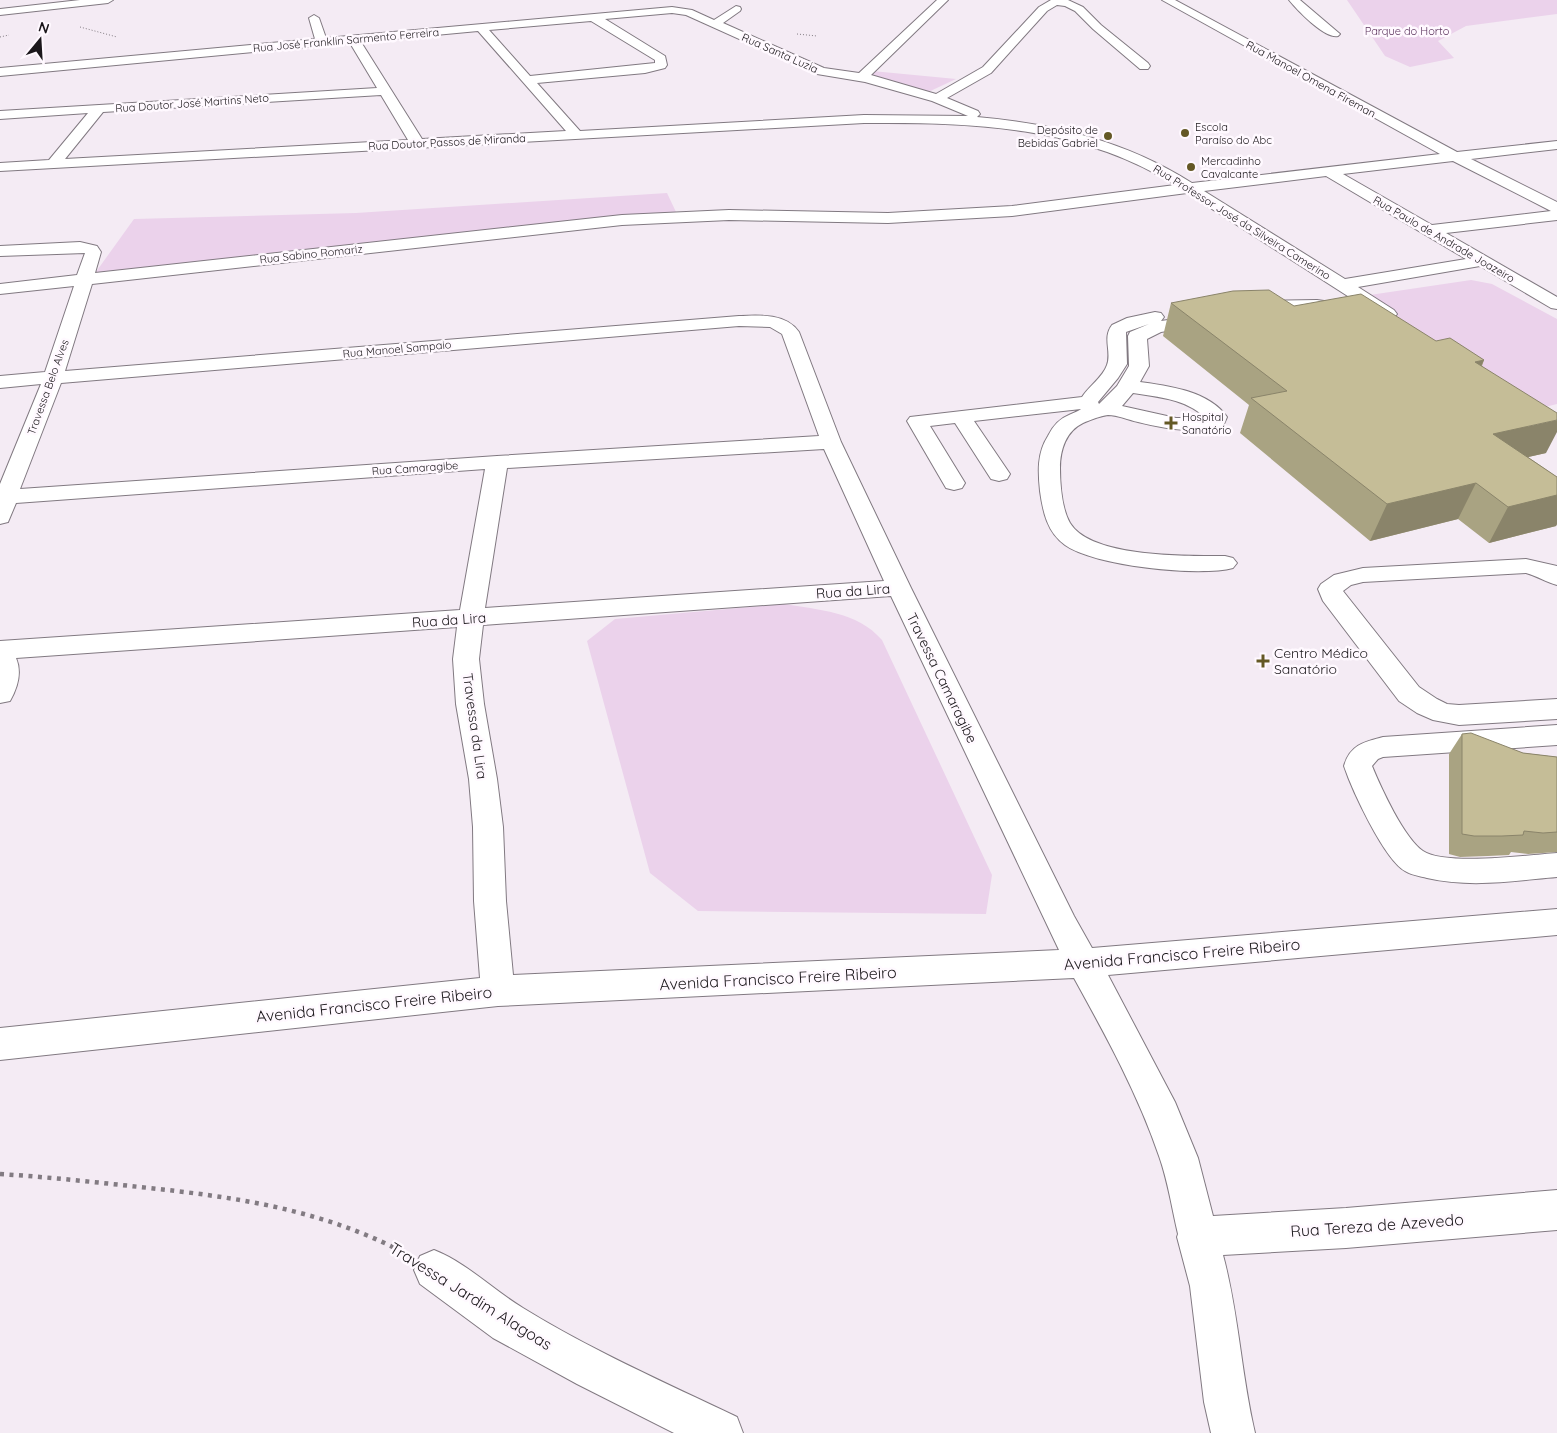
<svg xmlns="http://www.w3.org/2000/svg" width="1557" height="1433" font-family="Quicksand,sans-serif">
<rect width="100%" height="100%" fill="#f4ebf4"/>
<path fill="#ebd2eb" d="M1347,0H1557V14L1466,26L1438,41L1454,58L1410,67L1385,56Z
M872,71L956,79L924,94L864,76Z
M667,193L676,212L93,276L134,219L356,213Z
M1471,280L1492,284L1557,319V404L1541,408L1363,296Z
M784,604C818,610 857,611 882,640L992,875L986,914L698,911L650,873L587,641L615,619Z"/>
<g fill="none" stroke-linecap="round" stroke-linejoin="round">
<defs>
<path id="minor" d="M80,0H113L108,3L0,15V9Z
M937,0H948L871,75L936,94L983,67L1039,7L1051,0H1068L1083,7L1101,25L1148,63L1150,66L1148,69H1140L1093,29L1075,11L1065,6L1057,5L1047,11L991,73L947,98L978,111L980,114L977,117C1055,124 1126,141 1192,183L1440,154L1162,0H1175L1457,152L1557,141V149L1471,159L1557,202V220L1446,233L1557,297V309L1551,308L1480,266L1358,287L1394,310L1397,314L1394,318L1388,319L1382,318L1187,193L1012,216L888,223L729,220L622,225L92,284L65,371L739,316C759,315 786,313 799,332L841,442L911,588L1074,916L1092,948L1557,909V935L1108,975L1175,1102L1198,1158L1213,1216L1346,1208L1557,1190V1230L1346,1248L1223,1255C1239,1314 1241,1374 1255,1433H1211L1204,1402L1190,1286L1177,1237L1178,1234C1172,1209 1168,1181 1159,1156C1138,1094 1106,1036 1074,978L498,1006L0,1060V1028L480,978L474,901L473,827L469,779L456,704L453,659L457,627L16,658C22,672 18,687 10,701L0,703V641L460,610L485,469L16,503L8,522L0,524V484L41,384L0,388V376L45,372L74,286L0,294V284L77,275L85,253L0,256V246L80,242L97,246L101,252L95,273L622,215L729,210L888,213L1012,206L1175,185C1082,126 972,122 864,123L0,171V163L49,160L88,113L0,119V111L377,88L350,43L0,76V68L315,39L309,18L314,15L319,18L326,38L672,7L692,10L714,20L736,6L740,7L741,9L740,11L723,23L824,68L859,73ZM672,13L686,15L817,74L865,82L932,101L968,116L864,115L580,131L537,83L645,73L665,68L667,65L665,56L605,19ZM591,21L655,60V63L530,76L489,30ZM478,31L566,131L422,139L361,42ZM381,95L408,140L65,159L103,112ZM1453,161L1551,211L1432,225L1343,174ZM1326,176L1466,259L1345,279L1204,191ZM739,326L770,327L782,334L819,436L497,456L20,489L61,383ZM824,449L884,581L485,608L507,468ZM891,596L1059,950L513,975L506,901L503,827L497,779L484,704L479,659L483,625Z
M1289,0H1300L1340,34L1338,36C1325,39 1297,10 1289,0Z
M1317,300L1345,304L1348,308L1345,312L1339,313L1317,310L1254,311L1248,310L1245,306L1248,302L1254,301Z
M1155,312L1161,313L1164,317L1161,321L1203,315L1209,316L1212,320L1209,324L1161,332L1147,339L1149,366L1140,382C1169,386 1209,391 1227,417L1223,426C1194,434 1167,429 1138,422C1129,420 1117,415 1108,415C1100,416 1090,420 1083,423C1066,431 1060,450 1060,468C1060,484 1062,509 1070,523C1091,558 1188,556 1225,556L1233,558L1237,563L1233,568C1199,577 1094,566 1065,545C1047,532 1043,512 1040,491C1038,472 1037,453 1048,436C1053,426 1059,419 1069,415C1073,413 1079,411 1081,409L974,421L1010,474L1007,479L999,481L991,479L955,423L930,426L965,483L962,488L954,490L946,488L907,421L910,417L1082,397C1089,386 1103,377 1107,365C1112,351 1102,338 1112,325L1127,318ZM1149,324L1130,332L1128,336L1129,366L1117,386L1099,404L1098,402L1118,378L1127,364L1126,332ZM1133,393C1159,397 1186,399 1206,418H1176L1122,406Z
M1526,559L1557,566V585C1546,582 1537,576 1526,573L1363,582L1351,585L1343,591L1419,687L1437,699L1447,704L1459,705L1557,699V719L1459,725L1433,720L1417,713L1399,701L1323,601L1318,589L1321,584L1334,575L1363,568Z
M1557,725V745L1383,757L1378,759L1372,766C1381,788 1404,838 1423,851C1445,866 1529,855 1557,853V877C1512,881 1471,888 1427,878C1420,876 1411,875 1405,871C1384,859 1352,790 1344,766C1350,745 1364,742 1383,737Z
M434,1250C467,1263 493,1290 523,1308C589,1349 666,1383 737,1417L743,1433H674L577,1384L493,1338L420,1284L414,1270L420,1256Z"/>
</defs>
<use href="#minor" stroke="#817981" stroke-width="2"/>
<path stroke="#827b82" stroke-width="1" stroke-dasharray="1 2" stroke-linecap="butt" d="M80,27L117,37
M797,34L817,36
M0,37L9,35"/>
<path stroke="#827b82" stroke-width="4.5" stroke-dasharray="4 5.5" stroke-linecap="butt" d="M0,1174C47,1177 94,1182 140,1187C234,1197 316,1208 401,1251"/>
<use href="#minor" fill="#fff" fill-rule="evenodd"/>
</g>
<path fill="#a9a382" d="M1171,303L1294,306L1436,341L1484,360L1482,366L1546,453L1528,457L1557,477V524L1556,526L1489,543L1458,519L1370,541L1240,433L1249,405L1163,336Z
M1462,734L1523,753L1557,757V852L1528,854L1511,852L1509,855L1488,856L1460,857L1449,854V754Z"/>
<path fill="#8a846a" d="M1484,360L1468,394L1475,362Z
M1557,420V432L1546,453L1476,469L1493,434Z
M1476,483L1458,519L1370,541L1387,504Z
M1557,495V524L1556,526L1489,543L1508,507Z"/>
<path fill="#c5bd97" stroke="#8a846a" d="M1269,290L1294,306L1361,294L1436,341L1450,338L1484,360L1475,362L1557,413V420L1493,434L1557,477V495L1508,507L1476,483L1387,504L1251,398L1287,391L1171,303L1233,291Z
M1471,733L1523,753L1557,757V832L1543,833L1524,831L1523,835L1502,836H1474L1462,834V734Z"/>
<g fill="#645825" stroke="#fff9ff" stroke-width="2">
<circle cx="1185" cy="133" r="5"/>
<circle cx="1108" cy="136" r="5"/>
<circle cx="1191" cy="167" r="5"/>
<path d="M1168.5 415.5h5v5h5v5h-5v5h-5v-5h-5v-5h5z"/>
<path d="M1260.5 653.5h5v5h5v5h-5v5h-5v-5h-5v-5h5z"/>
</g>
<g text-anchor="middle" stroke-width="5" stroke-linejoin="round" paint-order="stroke">
<g font-size="11" fill="#5d365f" stroke="#fff9ff">
<text x="1407" y="35">Parque do Horto</text>
</g>
<g font-size="11" fill="#1b171b" stroke="#fff9ff">
<text transform="translate(346 40) rotate(-5)" y="4">Rua José Franklin Sarmento Ferreira</text>
<text transform="translate(780 53) rotate(24)" y="4">Rua Santa Luzia</text>
<text transform="translate(1311 79) rotate(29)" y="4">Rua Manoel Omena Fireman</text>
<text transform="translate(192 103) rotate(-4)" y="4">Rua Doutor José Martins Neto</text>
<text transform="translate(447 142) rotate(-3)" y="4">Rua Doutor Passos de Miranda</text>
<text transform="translate(1242 222) rotate(32)" y="4">Rua Professor José da Silveira Camerino</text>
<text transform="translate(1444 239) rotate(30)" y="4">Rua Paulo de Andrade Joazeiro</text>
<text transform="translate(311 254) rotate(-6)" y="4">Rua Sabino Romariz</text>
<text transform="translate(397 349) rotate(-5)" y="4">Rua Manoel Sampaio</text>
<text transform="translate(48 387) rotate(-70)" y="4">Travessa Belo Alves</text>
<text transform="translate(415 468) rotate(-4)" y="4">Rua Camaragibe</text>
</g>
<g font-size="11" fill="#1b171b" stroke="#fff9ff" text-anchor="start">
<text x="1195" y="131">Escola<tspan x="1195" dy="13">Paraíso do Abc</tspan></text>
<text x="1098" y="134" text-anchor="end">Depósito de<tspan x="1098" dy="13">Bebidas Gabriel</tspan></text>
<text x="1201" y="165">Mercadinho<tspan x="1201" dy="13">Cavalcante</tspan></text>
<text x="1182" y="421">Hospital<tspan x="1182" dy="13">Sanatório</tspan></text>
</g>
<g font-size="14" fill="#1b171b" stroke="#fff9ff">
<text transform="translate(853 591) rotate(-4)" y="5">Rua da Lira</text>
<text transform="translate(449 620) rotate(-4)" y="5">Rua da Lira</text>
<text transform="translate(942 678) rotate(64)" y="5">Travessa Camaragibe</text>
<text transform="translate(475 726) rotate(82)" y="5">Travessa da Lira</text>
</g>
<g font-size="14" fill="#1b171b" stroke="#fff9ff" text-anchor="start">
<text x="1274" y="658">Centro Médico<tspan x="1274" dy="16">Sanatório</tspan></text>
</g>
<g font-size="16" fill="#1b171b" stroke="#fff9ff">
<text transform="translate(1182 954) rotate(-5)" y="6">Avenida Francisco Freire Ribeiro</text>
<text transform="translate(778 978) rotate(-3)" y="6">Avenida Francisco Freire Ribeiro</text>
<text transform="translate(374 1004) rotate(-6)" y="6">Avenida Francisco Freire Ribeiro</text>
<text transform="translate(1377 1225) rotate(-4)" y="6">Rua Tereza de Azevedo</text>
<text transform="translate(471 1296) rotate(32)" y="6">Travessa Jardim Alagoas</text>
</g>
</g>
<g transform="translate(40 40) rotate(18)" stroke="#fff9ff" stroke-width="4" paint-order="stroke">
<path d="M0-4L9 19L0 12L-9 19Z" fill="#1b171b"/>
<text y="-8" font-size="14" font-weight="bold" text-anchor="middle" fill="#1b171b">N</text>
</g>
</svg>
